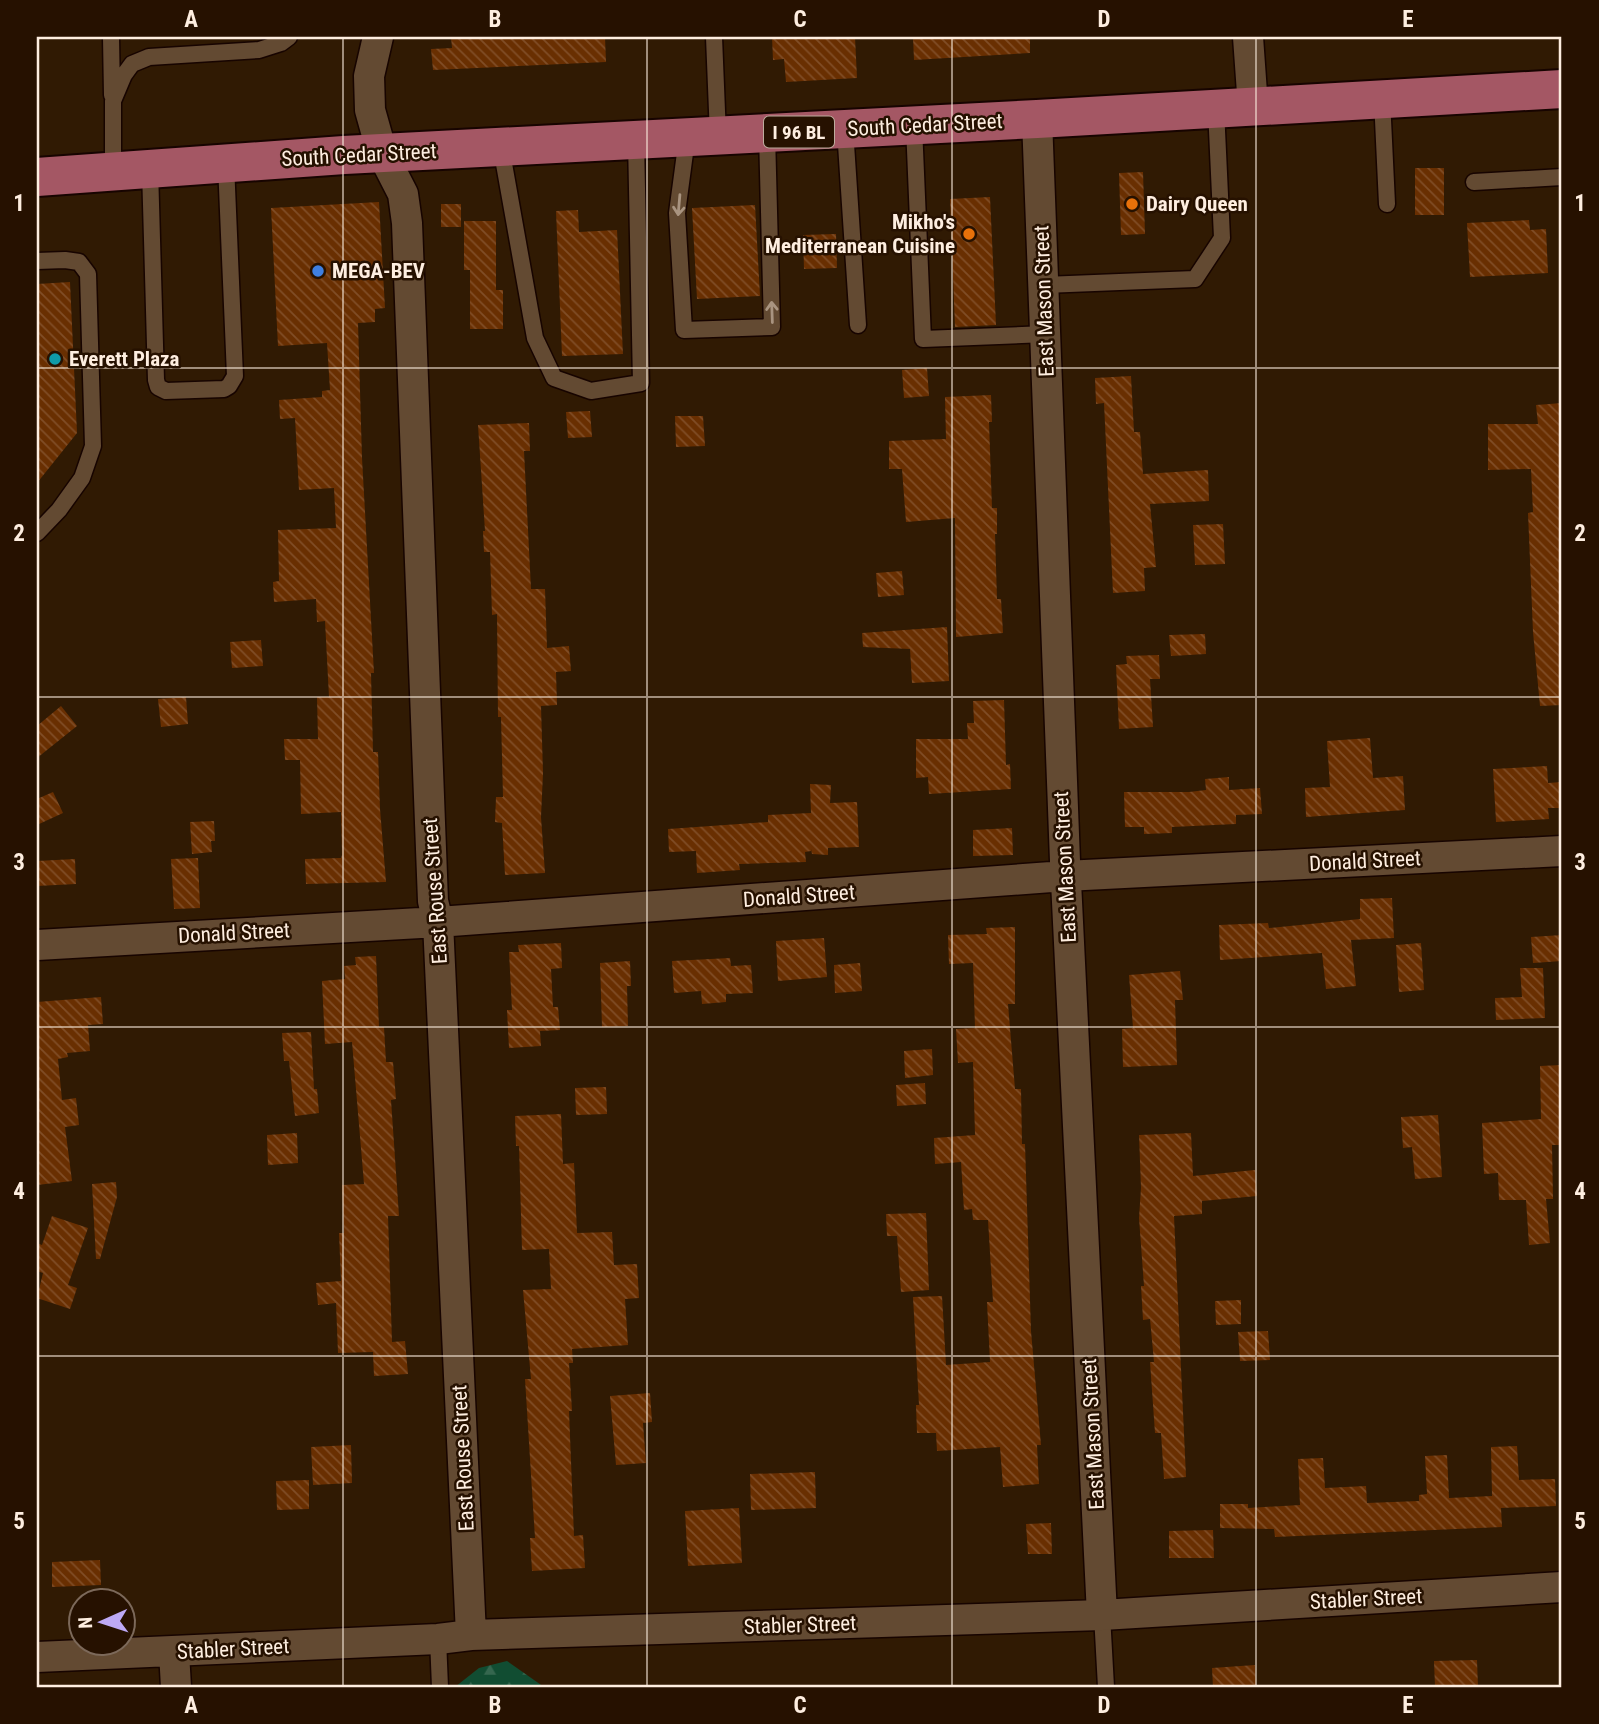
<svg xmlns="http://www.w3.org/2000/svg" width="1599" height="1724" font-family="'Roboto Condensed',sans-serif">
<defs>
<pattern id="forest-firs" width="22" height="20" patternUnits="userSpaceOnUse" patternTransform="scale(1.75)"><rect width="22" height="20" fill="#114d32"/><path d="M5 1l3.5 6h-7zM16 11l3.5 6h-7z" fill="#35674f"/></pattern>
<pattern id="building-back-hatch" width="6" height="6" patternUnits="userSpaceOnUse" patternTransform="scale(1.75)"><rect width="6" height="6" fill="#692f01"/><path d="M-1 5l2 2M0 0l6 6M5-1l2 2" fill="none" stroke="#804d26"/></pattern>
</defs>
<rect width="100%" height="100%" fill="#301a03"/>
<path fill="url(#forest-firs)" d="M507,1661L544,1687H455L479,1668Z"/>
<path fill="url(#building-back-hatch)" d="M451,37H605L606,62L433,70L431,49L452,48Z
M772,37H855L857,78L786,82L784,59L773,60Z
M913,37H1030V53L914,60Z
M1415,168H1444V215H1415Z
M1143,172L1145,234L1121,235L1119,173Z
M990,197L996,325L955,327L950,199Z
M379,202L385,308L375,309V322L358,323L362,458L374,673H371L373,752H378L380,809L386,882L306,884L305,859L341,858L342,855L341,812L301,814L300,760H285L284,739H318L317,697H329L325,621L317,622L316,599L274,602L273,582L279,581L278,530L336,528L334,488L299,490L295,418L280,419L279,400L322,397V391L330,390L327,343L278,346L271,208Z
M441,204H461V227H441Z
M755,205L760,296L697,299L692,208Z
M578,210L579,232L617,230L623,354L562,356L556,211Z
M1529,220L1530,230L1546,229L1548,273L1470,277L1467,223Z
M464,221H496V290H503V329H470V270H464Z
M836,234L837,268L804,269L803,235Z
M70,282L77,433L37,483V284Z
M927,368L929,396L904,398L902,370Z
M1131,376L1134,432H1140L1143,474L1208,470L1209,501L1150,504L1156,567L1144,568L1145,591L1113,593L1104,403L1096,404L1095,378Z
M991,395L992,422H989L992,508H997V534H995L997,599H1001L1003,633L956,637L955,518L906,522L902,469H889V441L946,439L945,397Z
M1562,403V705L1540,706L1533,632L1528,513L1533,512L1531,469L1488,470V424H1538L1536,405Z
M590,411L592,437L568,438L566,412Z
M675,416H703L705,446L676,447Z
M529,423L530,451H524L531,589H545L547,648L569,646L571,671L556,672L557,705L541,706L543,773L541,817L545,873L505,875L502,823L495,822L496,797H503L501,717H498L497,614L492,615L490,552H484L483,531H485L478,425Z
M1223,524L1225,564L1195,565L1193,525Z
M902,571L904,595L878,597L876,573Z
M947,627L949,681L912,683L910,649L863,647L862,633Z
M1205,634L1206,654L1171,656L1169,635Z
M261,640L263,666L232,668L230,642Z
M1159,655L1160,679H1150L1153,727L1119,729L1116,665L1127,664L1126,656Z
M186,697L188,724L161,727L158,699Z
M1004,700L1006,765L1010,764L1011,789L929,794L928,777L916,778V739H968L967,723H974L973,701Z
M61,706L77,726L37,758V726Z
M1370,738L1373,778L1403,776L1405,810L1306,817L1305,788L1330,787L1327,741Z
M1547,766L1548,783L1562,782V808H1548L1549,819L1496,822L1493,769Z
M1229,777V790L1260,788L1262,814L1236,815V824L1172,827V833L1144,834V827H1125L1124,792H1189L1206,790L1205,779Z
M810,784L831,785L830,803L857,802L859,847L828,848V855L812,854L811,849V851L805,852L806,862L739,864L740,870L697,873L696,851L669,852L668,829L768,822V815L811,813Z
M53,792L63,813L37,825V799Z
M214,821L215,841H211L212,852L192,854L190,822Z
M1012,828L1013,855L973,856V830Z
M198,858L200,908L174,909L171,859Z
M75,859L76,884L37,886V861Z
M1392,898L1394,938L1351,940L1356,986L1326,989L1322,953L1220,960L1219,925L1268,923L1269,928L1360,919V899Z
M1015,927V1004H1008L1015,1089H1021L1022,1144H1025L1031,1331L1041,1445H1037L1039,1484L1003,1487L1000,1447L937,1451L936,1433H917L916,1405H919L913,1297L942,1296L946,1365L990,1362L987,1302H993L988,1220H973L972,1209L964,1210L961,1162L935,1164L934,1138L975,1135L973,1062L958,1063L956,1029L975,1028L973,963L949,964L948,935L987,934L986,928Z
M1562,935V961L1533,963L1531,937Z
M824,938L827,977L778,981L776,941Z
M561,943L562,968L551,969L553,1007H558L560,1030L540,1031L541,1046L509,1048L507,1010H512L509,952H519L518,945Z
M1421,943L1424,990L1399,992L1396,945Z
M376,956L379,1027H384L386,1062H393L396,1099L391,1100L399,1216H388L392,1342L405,1341L408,1374L374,1376L373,1352L338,1353L336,1303L318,1305L316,1283L341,1281L339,1233H344L342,1185L364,1184L352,1042L325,1044L322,981L345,979L344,966L356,965L355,957Z
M730,958L731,966L751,965L753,993L726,994V1002L702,1004L701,991L674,993L672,961Z
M630,961L631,986H627L628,1026L602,1027L600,963Z
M860,963L862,991L835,993L834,965Z
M1520,968H1543L1545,1018L1496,1020L1495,998L1522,997Z
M1180,971L1183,1000H1175L1177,1065L1123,1067L1122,1029L1133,1028L1129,975Z
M101,997L103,1024L88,1025L90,1051L67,1053L68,1057L58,1059L62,1100L76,1098L79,1125L65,1127L72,1181L37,1185V1002Z
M311,1032L314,1089H317L319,1113L295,1116L289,1061H284L282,1033Z
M932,1049L933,1075L905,1078L904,1051Z
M1562,1065V1145H1552L1553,1199H1546L1550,1243L1529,1245L1526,1200H1499L1498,1173L1484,1174L1482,1123L1541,1119L1540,1066Z
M925,1083L926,1104L897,1106L896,1085Z
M606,1087L607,1114L576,1115L575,1088Z
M561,1114L563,1164L574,1163L577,1233L612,1232L614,1265L637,1264L639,1298L625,1299L628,1345L572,1349L573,1363H569L572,1411H569L574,1536L583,1535L585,1568L532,1571L530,1538H535L525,1379H531L523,1290L551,1289L549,1249L522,1250L519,1146H516L515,1116Z
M1438,1115L1442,1177L1415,1179L1412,1147L1403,1148L1401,1117Z
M297,1133L298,1163L268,1165L267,1135Z
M1191,1133L1193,1176L1255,1170L1257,1196L1202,1201V1214L1174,1216L1186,1477L1164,1479L1161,1433H1155L1150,1362H1154L1150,1319L1143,1320L1141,1286H1144L1139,1218L1141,1188L1139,1135Z
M116,1182L117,1197L100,1259H96L92,1184Z
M926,1213L929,1290L901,1292L897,1236H887L886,1214Z
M52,1216L88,1228L68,1285L77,1288L70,1309L37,1298L43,1273L37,1271V1243L42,1245Z
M1241,1300V1324L1216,1325L1215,1301Z
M1268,1331L1270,1360L1240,1361L1238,1332Z
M650,1393L652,1422L643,1423L646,1463L616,1465L610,1396Z
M351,1445L352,1483L313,1485L311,1447Z
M1517,1446L1519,1480L1555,1479L1556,1506L1501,1508L1502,1527L1275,1537L1274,1529L1220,1528V1504H1248V1508L1300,1505L1298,1459L1323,1458L1325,1488L1366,1486L1367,1503L1419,1501V1495L1427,1494L1425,1456L1447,1455L1449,1498L1492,1496L1491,1447Z
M815,1472L816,1508L751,1510L750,1474Z
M309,1480V1509L277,1510L276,1481Z
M739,1508L742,1563L688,1566L685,1511Z
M1051,1523L1052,1554H1028L1026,1524Z
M1213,1530L1214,1558H1169V1531Z
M100,1560L101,1585L52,1587V1562Z
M1477,1660L1478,1687H1435L1434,1661Z
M1255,1665L1256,1687H1213L1212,1668Z"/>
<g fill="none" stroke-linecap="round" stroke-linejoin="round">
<defs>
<path id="service" d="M111,37L112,95
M714,37L718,136
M1382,99L1387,204
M914,126L923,339L1046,334
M845,129L858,325
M687,138L677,213L684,330L772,327L767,134
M501,147L535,338L554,378L591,391L641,383L636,140
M150,169L156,380L158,387L166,391L224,389L229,386L235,376L226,164
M113,172V101L124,75L132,64L149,57L259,50L281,43L289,37
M1474,182L1562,177
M37,261L65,260L79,262L88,274L93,446L82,478L59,510L37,533
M1044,285L1195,279L1222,238L1216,109
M1102,1615L1106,1687
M438,1639L440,1687"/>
<path id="minor" d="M378,37L369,76L370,110L382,153L403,194L407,223L433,901L438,922L471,1635
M1248,37L1253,107
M1037,119L1065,861L1102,1615
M37,945L438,922L1065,876L1562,851
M174,1652L176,1687
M37,1657L438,1639L471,1635L1102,1615L1562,1587"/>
<path id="primary" d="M37,177L344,155L1037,119L1562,89"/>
</defs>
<use href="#service" stroke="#170400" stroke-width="19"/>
<use href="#minor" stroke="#170400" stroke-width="33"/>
<use href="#primary" stroke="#170400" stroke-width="42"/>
<use href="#service" stroke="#634a32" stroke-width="16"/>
<use href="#minor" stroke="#634a32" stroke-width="30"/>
<use href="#primary" stroke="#a45764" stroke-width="38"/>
</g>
<defs><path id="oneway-shaft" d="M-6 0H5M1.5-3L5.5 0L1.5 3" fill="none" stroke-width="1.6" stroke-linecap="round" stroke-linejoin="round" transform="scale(1.75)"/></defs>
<g stroke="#a99480">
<use href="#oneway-shaft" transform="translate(679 205) rotate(95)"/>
<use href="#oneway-shaft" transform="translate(772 312) rotate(-92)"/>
</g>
<path fill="none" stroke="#feeee0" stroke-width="2" stroke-opacity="0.55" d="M343,37V1687M647,37V1687M952,37V1687M1256,37V1687M37,368H1562M37,697H1562M37,1027H1562M37,1356H1562"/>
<g fill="#e8710a" stroke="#261100" stroke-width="2.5">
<circle cx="1132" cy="204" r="7"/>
<circle cx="969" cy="234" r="7"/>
</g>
<circle fill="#3f7fe0" stroke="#261100" stroke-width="2.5" cx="318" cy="271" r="7"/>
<circle fill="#0f9aa8" stroke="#261100" stroke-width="2.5" cx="55" cy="359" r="7"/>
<g text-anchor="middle" stroke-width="5" stroke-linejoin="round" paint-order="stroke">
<rect fill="#261100" stroke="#bdac9d" stroke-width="2" x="764" y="116.5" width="70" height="31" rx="5"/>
<g font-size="19" font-weight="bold" fill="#feeee0">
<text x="799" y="139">I 96 BL</text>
</g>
<g font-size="21" fill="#feeee0" stroke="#261100">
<text transform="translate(925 125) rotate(-3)" y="7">South Cedar Street</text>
<text transform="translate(359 155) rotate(-3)" y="7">South Cedar Street</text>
<text transform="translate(1044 301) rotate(-92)" y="7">East Mason Street</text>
<text transform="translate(1365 861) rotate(-3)" y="7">Donald Street</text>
<text transform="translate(1065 867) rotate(-93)" y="7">East Mason Street</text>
<text transform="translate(435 891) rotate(-94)" y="7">East Rouse Street</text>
<text transform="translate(799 896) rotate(-4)" y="7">Donald Street</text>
<text transform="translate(234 933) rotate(-3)" y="7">Donald Street</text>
<text transform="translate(1093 1434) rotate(-93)" y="7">East Mason Street</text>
<text transform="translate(463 1458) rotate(-93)" y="7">East Rouse Street</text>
<text transform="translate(1366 1599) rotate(-3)" y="7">Stabler Street</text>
<text transform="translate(800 1625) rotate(-2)" y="7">Stabler Street</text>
<text transform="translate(233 1649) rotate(-3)" y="7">Stabler Street</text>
</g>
<g font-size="21" font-weight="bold" fill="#feeee0" stroke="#261100" text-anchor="start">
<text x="1146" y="211">Dairy Queen</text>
<text x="955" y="229" text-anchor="end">Mikho's<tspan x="955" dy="24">Mediterranean Cuisine</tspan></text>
<text x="332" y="278">MEGA-BEV</text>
<text x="69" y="366">Everett Plaza</text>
</g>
</g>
<rect width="1599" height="1724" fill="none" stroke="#261100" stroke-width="77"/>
<g transform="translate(102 1622) rotate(267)"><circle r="33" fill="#261100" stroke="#7c695a" stroke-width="2"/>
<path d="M0-5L12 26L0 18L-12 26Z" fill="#bda9f5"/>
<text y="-10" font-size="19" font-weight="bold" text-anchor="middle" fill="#feeee0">N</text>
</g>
<rect x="38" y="38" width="1522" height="1648" fill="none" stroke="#feeee0" stroke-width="2.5"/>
<g font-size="23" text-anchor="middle" font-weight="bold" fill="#feeee0">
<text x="191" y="27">A</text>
<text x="495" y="27">B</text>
<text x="800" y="27">C</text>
<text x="1104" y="27">D</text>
<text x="1408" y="27">E</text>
<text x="19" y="211">1</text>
<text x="1580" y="211">1</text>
<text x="19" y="541">2</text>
<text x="1580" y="541">2</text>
<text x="19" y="870">3</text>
<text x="1580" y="870">3</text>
<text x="19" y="1199">4</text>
<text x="1580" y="1199">4</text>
<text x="19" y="1529">5</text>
<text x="1580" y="1529">5</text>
<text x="191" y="1713">A</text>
<text x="495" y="1713">B</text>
<text x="800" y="1713">C</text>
<text x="1104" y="1713">D</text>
<text x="1408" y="1713">E</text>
</g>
</svg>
